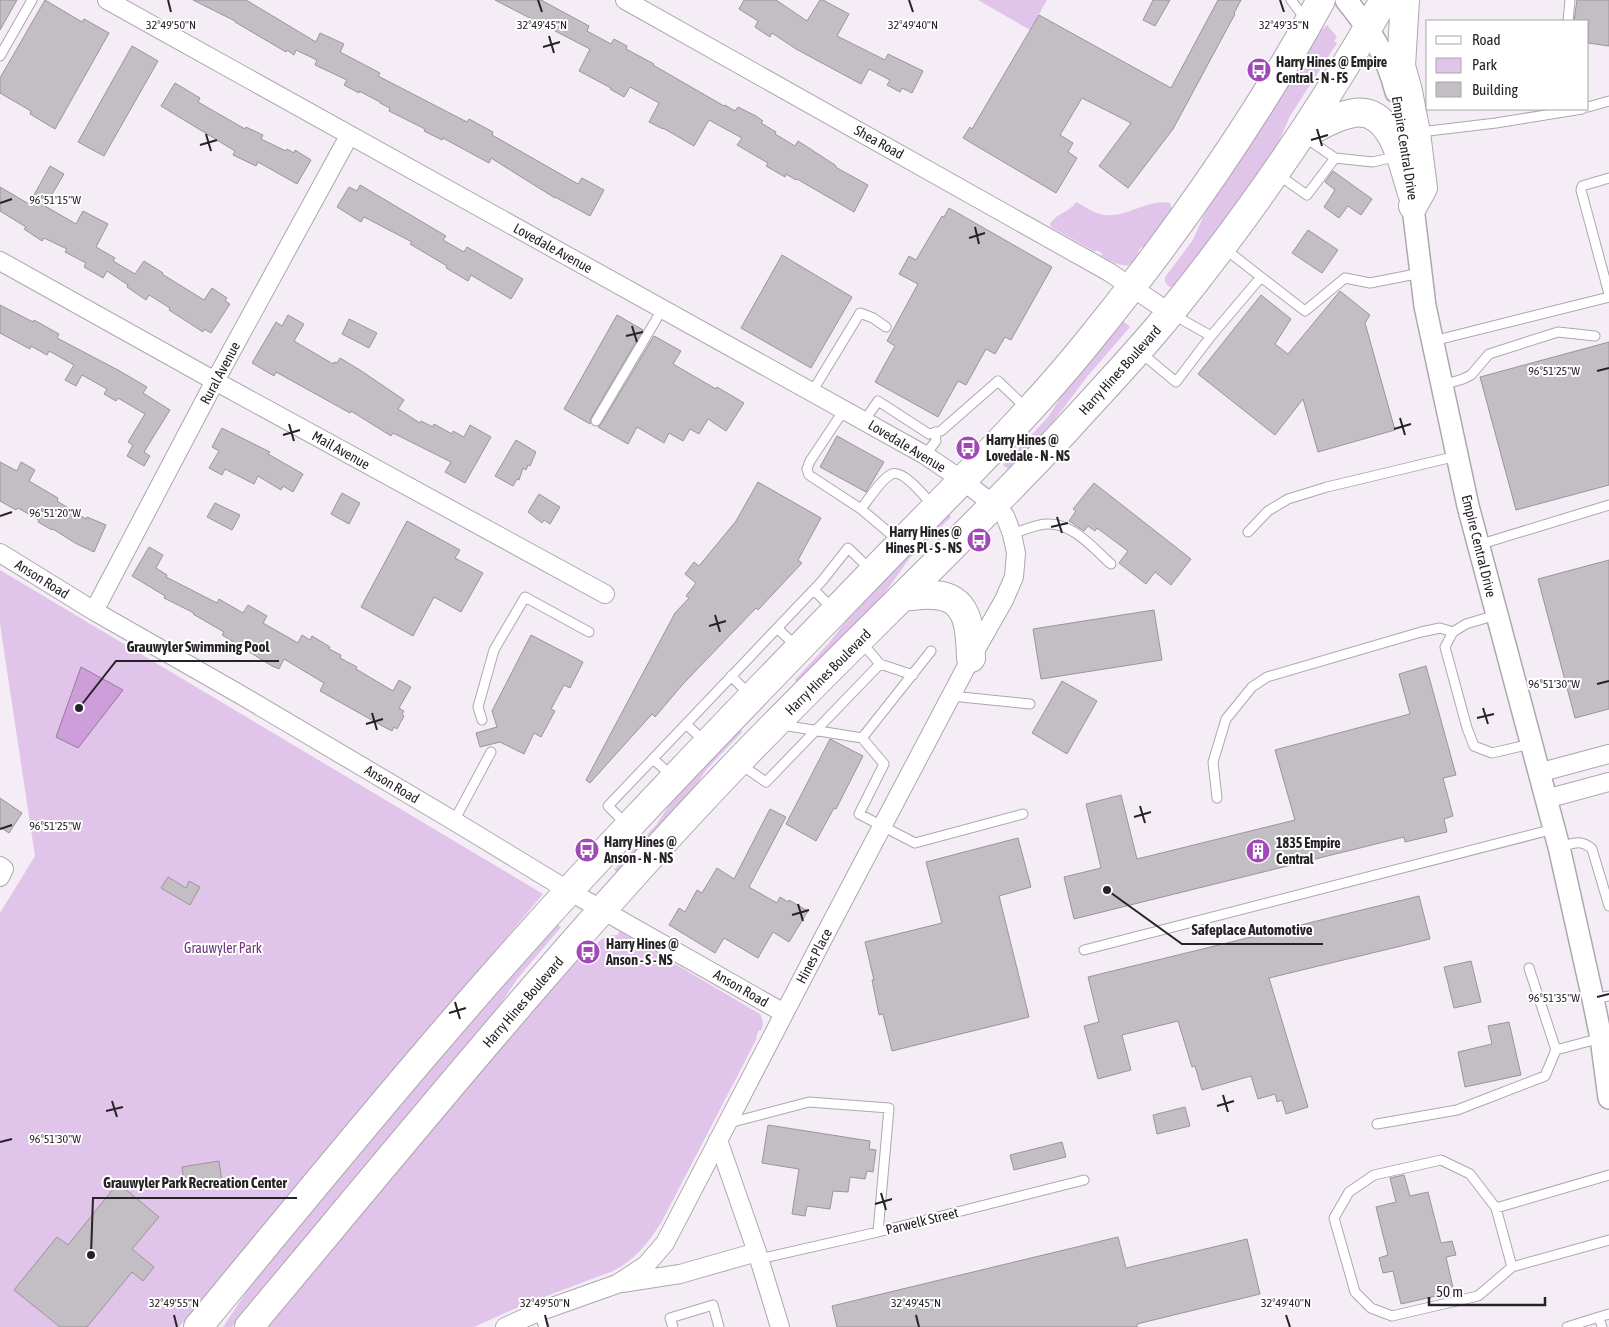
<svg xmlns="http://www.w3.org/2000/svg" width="1609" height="1327" font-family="'Asap Condensed',sans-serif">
<rect width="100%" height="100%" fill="#f4edf5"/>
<path fill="#e1c4e9" d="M978,0H1047L1030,30Z
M1327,25L1337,37L1334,41L1337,43L1290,116L1277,146L1261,173L1175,286L1169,287L1165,282V277L1193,240L1203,217L1213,199L1320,27L1323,29Z
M1076,202C1084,206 1092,212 1100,214C1124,221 1146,198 1170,203L1172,210L1145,247L1144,248L1141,247L1138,252L1139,254C1133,274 1114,263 1101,256L1102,253L1096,250L1095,252L1051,227L1050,224C1056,213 1069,213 1076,202Z
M1122,320L1130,327L1086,378L1053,422L1008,469L1003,465L1048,417L1068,386Z
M947,513L951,517L909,559L880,600L799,685L795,680L829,643L862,600Z
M0,570L543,894L179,1327H0V913L35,856L0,624Z
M738,727L742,732L706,770L690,794L620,874L614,870L657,824L676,794Z
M556,923L561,927L518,978L489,1021L382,1146L232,1327H223L264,1265L316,1201Z
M619,931L760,1014C763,1020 764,1025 761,1031L759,1030L756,1037L757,1038L661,1223C648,1243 635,1260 613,1271L523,1305L474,1327H265L451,1103L581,955L584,961L586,959L587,960L594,954L590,950C600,940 604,935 618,935Z"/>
<path fill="#cd9ed9" stroke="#9b79a3" d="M81,667L123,690L78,748L56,737Z"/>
<path fill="#c3bdc4" stroke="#9a949b" d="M0,0H17L0,30Z
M45,0L82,22L84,19L109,33L55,129L30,114L31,111L0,93V78Z
M193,0H246L316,42L320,33L344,44L340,52L380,73L378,76L467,122L469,119L493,132L492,135L578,184L582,178L604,190L590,216L555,197V198L491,158L489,163L443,138L442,140L424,131L425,129L389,111L390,108L380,103V102L359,91V93L344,85L347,80L315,65L317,60L296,50L294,55L287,50L286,52L235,22V21Z
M495,0H541L589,26L587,31L611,44L614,39L627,46L626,49L654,64L653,65L724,106L725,105L735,111L738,107L756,116L763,121L761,123L776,132L775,134L795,146L798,141L835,165L837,168L868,185L854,212L797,179L796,180L786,174L785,177L766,166L768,163L737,145L742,138L709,120L694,146L663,128V129L649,122L659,103L630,87L624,97L610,89L611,88L579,71L590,49Z
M744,0H776L807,21L820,0H823L849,14L837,36L885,60L888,54L923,71L912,93L902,88L900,92L887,85L890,80L869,69L861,84L796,49L772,33L770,37L755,27L758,21L739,9Z
M1153,0H1170L1155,26L1143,20Z
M1218,0H1241L1234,13L1235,14L1173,129L1128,188L1099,166L1131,123L1082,98L1060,135L1073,143L1068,152L1077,158L1056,193L963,138L970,127L972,129L1039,15L1171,88Z
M1577,0H1609V46L1588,43V21H1574Z
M132,46L158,61L104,156L78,142Z
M175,83L200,98L198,102L245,129L246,127L263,135L261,139L286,151L287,149L294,153L295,150L311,160L297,184L258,162L256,166L233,155L235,151L161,106Z
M50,166L64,174L45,206L76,224L83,211L108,224L96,247L115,258L113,261L135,274L144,261L163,273L162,274L204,300L212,288L227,298L225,301L230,304L211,333L204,329L203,332L169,310L170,308L149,295L146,300L127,287L128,285L107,271L103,278L84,267L86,263L65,252L67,249L44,238L42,241L24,229L26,227L0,211V187L29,204Z
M1333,171L1372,199L1361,215L1348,206L1339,218L1324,207L1335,190L1325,182Z
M360,185L446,236L443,240L464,252L467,247L523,279L511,299L471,275L468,281L446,268L447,266L410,244L412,242L364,217L361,222L337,207L349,187L357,191Z
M949,208L1052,267L1011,340L1005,337L995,354L986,349L966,385L958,381L938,417L875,382L895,346L887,341L918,284L899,274L909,256L916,260L942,216L944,217Z
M1308,230L1338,250L1322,273L1292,253Z
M782,255L852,297L811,368L741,328Z
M1340,291L1370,315L1365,323L1395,430L1318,452L1303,399L1275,435L1198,374L1261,295L1291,319L1275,344L1288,354Z
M0,305L33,322L34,320L59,334L57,338L118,370L147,387L143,393L170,410L144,452L150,456L144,466L127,456L133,445L128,442L145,414L118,398L116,401L104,394L107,389L82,375L76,386L65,380L74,365L49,351L47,355L31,346L30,349L0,333Z
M288,315L304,324L294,341L333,364L334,362L337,363L340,358L360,370L404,400L398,409L420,423L421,421L433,427L434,424L452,434L453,431L464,437L470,425L491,437L465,483L445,472L451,462L393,433L391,436L351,411L350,413L276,372L274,376L252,363L276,322L282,326Z
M617,315L643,330L591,418L590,424L564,409Z
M349,319L377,333L369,348L342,334Z
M654,336L681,351L673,364L716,389L717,387L744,403L726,431L708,419L699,434L690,429L683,441L669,433L664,443L637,427L628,444L598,427L601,424Z
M1609,342V485L1516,510L1480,377Z
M222,428L270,452L268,454L303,474L293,492L283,486L281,490L258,476L254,484L225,469L222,475L209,468L219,451L212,447Z
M837,436L884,462L866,492L820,467Z
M516,440L536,452L530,466L528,465L526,470L523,468L519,480L517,479L513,486L495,476Z
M0,462L17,471L21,462L35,470L29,481L58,498L57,501L86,519L87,517L106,525L94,552L75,543L53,529L52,530L38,522L39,520L18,508L16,510L0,501Z
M758,482L821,518L798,560L802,563L758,610L756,608L683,684L655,717L652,714L590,783L586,780L675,613L689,598L686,596L696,583L685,574L694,562L699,566L736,521Z
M1094,483L1191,559L1171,585L1155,572L1146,584L1119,563L1128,551L1097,528L1095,531L1088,526L1084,531L1069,521L1076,511L1073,509Z
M342,493L360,503L349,524L331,514Z
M539,494L560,507L550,524L544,520L542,523L528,512Z
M215,503L240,515L232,530L207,517Z
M407,521L460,550L455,558L483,573L461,612L434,597L413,636L361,607Z
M149,547L163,555L156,568L167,575L166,577L217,603L219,599L243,613L248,605L267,616L263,623L298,643L302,635L310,640L312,636L330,647L329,649L341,655L340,658L357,667L356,669L393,691L399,680L411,687L399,708L404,711L402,714L404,716L397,729L394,727L392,731L386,728L320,691L324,683L284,659L279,669L272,666L222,635L224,632L193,614L194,613L164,598L165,596L132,576Z
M1609,560V709L1575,718L1538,579Z
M1154,610L1162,660L1041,679L1033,629Z
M531,635L583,662L570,688L564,685L551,709L555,711L541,737L534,733L524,754L500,742L480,747L476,733L497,727L492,711Z
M1426,666L1456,775L1443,778L1453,816L1444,819L1447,832L1405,842L1404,837L1074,919L1064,877L1101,868L1086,804L1121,795L1137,859L1295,820L1275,750L1410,714L1399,674Z
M1062,681L1097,701L1067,754L1032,733Z
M830,739L863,756L836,809L834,808L816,841L786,824Z
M0,798L22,813L9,833L0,827Z
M770,809L786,817L749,887L777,903L780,897L788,902L789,900L808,911L789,942L773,932L758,958L724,938L715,953L669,925L679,908L685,912L697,890L702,893L717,868L734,879Z
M1018,838L1031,887L999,896L1029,1017L892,1051L883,1014L879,1015L872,980H874L865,942L942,923L926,862Z
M168,877L186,888L189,881L200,887L190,905L161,888Z
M1419,896L1430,939L1269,978L1308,1107L1286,1114L1282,1100L1277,1102L1275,1094L1258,1099L1251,1076L1202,1090L1195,1066L1192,1067L1178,1021L1122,1035L1131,1070L1098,1079L1084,1026L1099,1022L1088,977Z
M1471,961L1481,1002L1454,1008L1444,967Z
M1509,1022L1521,1075L1465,1087L1458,1052L1492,1044L1488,1026Z
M1185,1107L1190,1126L1157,1134L1153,1115Z
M768,1125L870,1141L869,1149L876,1150L873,1172L867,1171L865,1179L850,1177L848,1192L833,1191L830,1209L807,1206L805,1216L792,1214L799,1169L762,1163Z
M1062,1142L1066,1157L1014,1170L1010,1155Z
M219,1161L222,1182L210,1184L211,1188L199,1190L198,1185L185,1187L182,1167Z
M1404,1175L1410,1196L1428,1192L1441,1243L1452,1241L1456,1255L1446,1257L1454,1292L1401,1304L1393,1271L1383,1273L1379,1258L1388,1255L1376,1207L1396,1202L1390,1178Z
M118,1183L159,1217L132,1249L154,1267L143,1281L132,1272L87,1327H60L14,1290L57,1237L68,1245Z
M1118,1237L1126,1268L1247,1239L1260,1294L1137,1324V1327H837L832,1306Z"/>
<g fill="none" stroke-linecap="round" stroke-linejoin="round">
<defs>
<path id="service" d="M1291,0L1306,20
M1568,21L1570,0
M0,56L32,0
M1588,107L1609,101
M1420,132L1496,123L1582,109
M1306,138L1335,158
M1277,174L1307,195L1335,158L1373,162L1398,156
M1609,178L1582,186L1581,190L1609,294
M1224,248L1261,277
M1172,314L1211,336
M1433,341L1609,297
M1140,352L1176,382L1211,336L1261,277L1305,311L1345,278L1370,283L1421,273
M1443,385L1463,379L1471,375L1489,354L1558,332L1595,336
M812,392L860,313L873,318L886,327
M844,410L810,461L807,469L809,475L861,509L899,541
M596,421L663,308
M864,421L878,401L929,434L941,431L998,381L1026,408
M925,455L936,441L935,432
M861,509C868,500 882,478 892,474C903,469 926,498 933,506
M1248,532L1268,511L1288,499L1327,487L1457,456
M1012,534C1023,530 1035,525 1046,524C1072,522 1093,548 1111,564
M1478,545L1609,505
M814,590L833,609
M1496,615L1466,624L1453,632L1445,647L1467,728L1474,746L1492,753L1531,744
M777,628L797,647
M880,664L913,675
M731,676L751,696
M951,696L1030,704
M482,720L478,707L494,650L525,597L589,632
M686,724L705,742
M782,725L862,738L931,651
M862,738L884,764L859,814L915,843L1023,814
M653,759L672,776
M740,764L766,782L880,664L862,643
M1217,798L1213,762L1226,719L1252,687L1267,677L1421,632L1440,628L1453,632
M454,821L491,752
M627,825L608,806L822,581L848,548L871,570
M1559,847C1573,844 1580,838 1592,849L1609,906
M1084,950L1554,829
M1529,968L1556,1050
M1594,999L1609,996
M729,1123L809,1102L889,1108L878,1232
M1377,1124L1457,1110L1545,1076L1556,1050L1601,1038
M1441,1160L1470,1174L1496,1208L1512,1267L1478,1296L1392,1316L1371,1308L1355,1292L1334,1218L1349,1192L1374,1175Z
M1496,1208L1609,1175
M759,1259L878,1232L1084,1180
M1512,1267L1609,1240
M538,1312L544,1327
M673,1327L670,1318L713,1305L719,1327
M1567,1327L1599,1317
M1602,1327L1599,1317L1609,1314"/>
<path id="minor" d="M107,0L925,455L962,480L994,505L1005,516L1012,534L1016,553L1014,577L1004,600L971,658L827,931L665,1243L646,1265L617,1284L538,1312L505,1327
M625,0L1109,272L1170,313
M0,261L215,381L605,594
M0,553L94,611L241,695L454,821L569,891L784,1013
M94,611L215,381L349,136
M1538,773L1609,754
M1546,799L1609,782
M0,866L4,869L0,877
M718,1140L757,1252L780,1327
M622,1283L680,1274L757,1252"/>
<path id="tertiary" d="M1346,0C1370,30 1386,53 1396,92
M1411,191L1425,306L1468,506L1559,847L1593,999L1601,1038L1609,1098"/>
<path id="primary" d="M1405,0L1401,66L1408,91L1416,133L1423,188L1413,206
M1301,136C1318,127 1336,116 1354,113C1393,107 1403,166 1412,193
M902,597C913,596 924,594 934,595C970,597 970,630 971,658
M198,1327C339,1156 480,983 632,823C720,729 810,637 899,545C962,480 1027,417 1084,347C1173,238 1254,123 1321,0
M249,1327C409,1136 566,942 738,762C846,650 959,544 1066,430C1101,391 1138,353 1171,312C1250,214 1322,110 1384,0"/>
</defs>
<use href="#service" stroke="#ada7af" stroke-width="11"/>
<use href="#minor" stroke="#ada7af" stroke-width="20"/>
<use href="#tertiary" stroke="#ada7af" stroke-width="24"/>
<use href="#primary" stroke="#ada7af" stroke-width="30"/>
<use href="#service" stroke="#fff" stroke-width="9"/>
<use href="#minor" stroke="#fff" stroke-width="18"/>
<use href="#tertiary" stroke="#fff" stroke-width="21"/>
<use href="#primary" stroke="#fff" stroke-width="28"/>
</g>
<path fill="none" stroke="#262326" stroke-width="2" d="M168,0L171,12M538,0L542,12M909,0L913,12M1280,0L1284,12M549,36L554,53M543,47L560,42M1317,129L1322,146M206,134L211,151M1311,140L1328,135M200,145L217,140M0,203L12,199M975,227L979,244M969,238L985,233M632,326L637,342M626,336L643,332M1597,371L1609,368M1400,418L1405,435M289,424L294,441M1394,429L1411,424M283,435L300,430M0,516L12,512M1057,517L1062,533M1051,527L1068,523M715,615L720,632M709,626L726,621M1597,684L1609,681M1483,708L1488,724M372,713L377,730M1477,718L1494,714M366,724L383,719M1140,806L1145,823M1134,817L1151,812M0,829L12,825M798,904L803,921M792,915L809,910M1597,997L1609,994M455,1002L460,1019M449,1013L466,1008M1223,1095L1228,1112M112,1101L117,1117M1217,1106L1234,1101M106,1111L123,1107M0,1142L12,1139M881,1193L886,1210M875,1204L892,1199M174,1315L177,1327M545,1315L548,1327M916,1315L919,1327M1286,1315L1290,1327"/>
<defs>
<symbol id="bus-disc" viewBox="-11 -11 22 22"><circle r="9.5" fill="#a149b6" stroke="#fff"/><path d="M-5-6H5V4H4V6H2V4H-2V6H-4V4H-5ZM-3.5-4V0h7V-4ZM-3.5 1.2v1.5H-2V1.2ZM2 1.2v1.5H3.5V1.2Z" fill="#fff"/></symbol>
<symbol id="building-disc" viewBox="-11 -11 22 22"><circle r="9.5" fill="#a149b6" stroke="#fff"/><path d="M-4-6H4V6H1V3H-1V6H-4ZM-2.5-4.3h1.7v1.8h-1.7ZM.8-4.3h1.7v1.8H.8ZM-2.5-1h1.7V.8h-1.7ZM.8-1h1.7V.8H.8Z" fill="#fff"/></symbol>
</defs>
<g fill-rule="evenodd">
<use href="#bus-disc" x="1245" y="56" width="28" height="28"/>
<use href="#bus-disc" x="954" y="434" width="28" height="28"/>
<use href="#bus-disc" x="965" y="526" width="28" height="28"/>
<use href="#bus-disc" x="573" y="836" width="28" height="28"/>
<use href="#building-disc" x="1244" y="837" width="28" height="28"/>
<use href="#bus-disc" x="574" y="938" width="28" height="28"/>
</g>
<g text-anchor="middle" stroke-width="4" stroke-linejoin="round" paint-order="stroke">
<g font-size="14" font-weight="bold" fill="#262326" stroke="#fff" text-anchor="start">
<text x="1276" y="67">Harry Hines @ Empire<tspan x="1276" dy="16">Central - N - FS</tspan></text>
<text x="986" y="445">Harry Hines @<tspan x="986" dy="16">Lovedale - N - NS</tspan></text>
<text x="962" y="537" text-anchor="end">Harry Hines @<tspan x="962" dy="16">Hines Pl - S - NS</tspan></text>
<text x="604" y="847">Harry Hines @<tspan x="604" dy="16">Anson - N - NS</tspan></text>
<text x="1276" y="848">1835 Empire<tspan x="1276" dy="16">Central</tspan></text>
<text x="606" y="949">Harry Hines @<tspan x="606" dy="16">Anson - S - NS</tspan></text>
</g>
<g font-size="14" fill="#262326" stroke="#fff">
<text transform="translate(879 142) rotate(29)" y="5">Shea Road</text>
<text transform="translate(1405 148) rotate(81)" y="5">Empire Central Drive</text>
<text transform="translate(553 248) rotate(29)" y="5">Lovedale Avenue</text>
<text transform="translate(1120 370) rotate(-48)" y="5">Harry Hines Boulevard</text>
<text transform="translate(220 373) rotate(-62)" y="5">Rural Avenue</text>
<text transform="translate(907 446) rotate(31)" y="5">Lovedale Avenue</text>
<text transform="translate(341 450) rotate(29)" y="5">Mail Avenue</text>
<text transform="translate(1479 546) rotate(76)" y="5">Empire Central Drive</text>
<text transform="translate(42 579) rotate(32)" y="5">Anson Road</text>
<text transform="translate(828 672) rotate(-45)" y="5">Harry Hines Boulevard</text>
<text transform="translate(392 784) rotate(31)" y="5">Anson Road</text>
<text transform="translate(814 956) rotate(-62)" y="5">Hines Place</text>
<text transform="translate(741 988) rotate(30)" y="5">Anson Road</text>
<text transform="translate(523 1002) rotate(-49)" y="5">Harry Hines Boulevard</text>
<text transform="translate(922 1221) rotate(-14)" y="5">Parwelk Street</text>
</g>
<g font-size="14" fill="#70367e" stroke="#fff">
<text x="223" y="953">Grauwyler Park</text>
</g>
</g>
<g font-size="12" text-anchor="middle" fill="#262326" stroke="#fff" stroke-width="4" stroke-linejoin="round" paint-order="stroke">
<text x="171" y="29">32°49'50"N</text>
<text x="542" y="29">32°49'45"N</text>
<text x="913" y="29">32°49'40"N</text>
<text x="1284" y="29">32°49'35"N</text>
<text x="55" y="204">96°51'15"W</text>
<text x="1554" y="375">96°51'25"W</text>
<text x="55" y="517">96°51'20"W</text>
<text x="1554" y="688">96°51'30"W</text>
<text x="55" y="830">96°51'25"W</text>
<text x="1554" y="1002">96°51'35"W</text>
<text x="55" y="1143">96°51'30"W</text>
<text x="174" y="1307">32°49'55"N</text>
<text x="545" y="1307">32°49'50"N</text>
<text x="916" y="1307">32°49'45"N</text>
<text x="1286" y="1307">32°49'40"N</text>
</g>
<path fill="none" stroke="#262326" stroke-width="2" d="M79 708L116 661H279M1107 890L1182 944H1323M91 1255L93 1198H297"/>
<g fill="#262326" stroke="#fff" stroke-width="2">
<circle cx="79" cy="708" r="5"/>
<circle cx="1107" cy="890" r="5"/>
<circle cx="91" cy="1255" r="5"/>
</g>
<g font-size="15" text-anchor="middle" font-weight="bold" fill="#262326" stroke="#fff" stroke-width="4" stroke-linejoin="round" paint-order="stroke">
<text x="198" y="652">Grauwyler Swimming Pool</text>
<text x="1252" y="935">Safeplace Automotive</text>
<text x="195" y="1188">Grauwyler Park Recreation Center</text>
</g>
<rect x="1426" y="20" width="162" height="90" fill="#ffffff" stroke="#a8a7a8"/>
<rect x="1436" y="36" width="25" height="8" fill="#ffffff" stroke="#a8a7a8"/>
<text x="1472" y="45" font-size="15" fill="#262326">Road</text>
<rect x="1436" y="58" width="25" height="15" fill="#e1c4e9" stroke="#a8a7a8"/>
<text x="1472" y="70" font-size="15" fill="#262326">Park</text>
<rect x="1436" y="82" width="25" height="15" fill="#c3bdc4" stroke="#a8a7a8"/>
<text x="1472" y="95" font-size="15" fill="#262326">Building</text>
<path d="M1429 1297v8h116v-8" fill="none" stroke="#262326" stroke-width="2.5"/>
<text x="1436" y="1297" font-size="15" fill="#262326" stroke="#ffffff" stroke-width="4" paint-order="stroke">50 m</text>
</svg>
